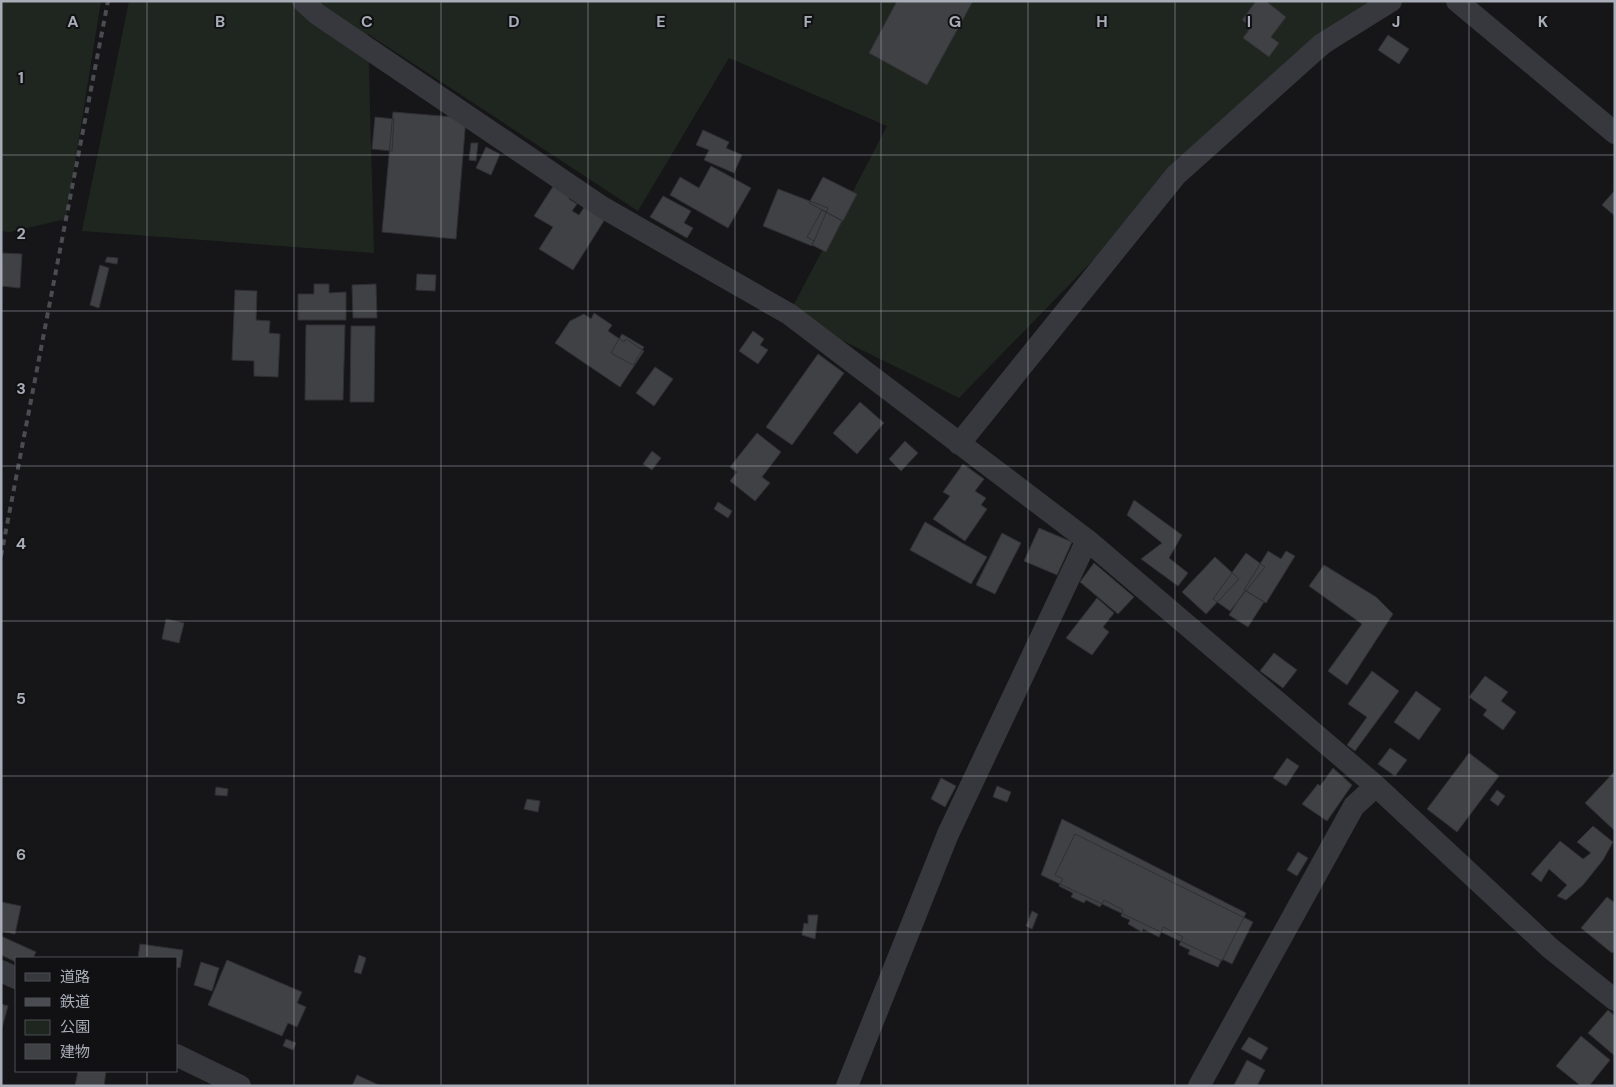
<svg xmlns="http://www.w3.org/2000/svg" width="1616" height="1087" font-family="'DM Sans','Noto Sans JP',sans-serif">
<rect width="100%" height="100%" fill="#161618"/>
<path fill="#1e261f" d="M1,1H101L66,219L10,232L1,231Z
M129,1H1395L1176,175L959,398L789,314L887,126L729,58L638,211L368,34L374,253L82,231Z"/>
<path fill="#404145" stroke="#303034" d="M897,1H973L927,85L869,53Z
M1256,1H1266L1286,17L1271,37L1279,43L1269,57L1243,38L1251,27L1242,20Z
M1388,35L1409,49L1399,64L1378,50Z
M393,112L466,118L456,239L382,232Z
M375,117L394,119L392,151L372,149Z
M703,130L729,142L726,148L742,155L734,173L704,160L709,150L696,145Z
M471,143H478L476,161L469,160Z
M486,147L500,154L491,175L476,168Z
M711,166L751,188L728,228L670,195L680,177L699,188Z
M823,177L857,194L843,221L809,203Z
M554,185L569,195V199L577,204L572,211L579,215L587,203L607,216L573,270L539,249L553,227L534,216Z
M778,189L828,208L812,246L763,226Z
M1615,190V216L1602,205Z
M663,196L691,211L684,223L693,228L687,238L650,217Z
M822,210L842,221L826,252L812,245L814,241L807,237Z
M2,253L22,254L20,288L1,286Z
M107,257L118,258L117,264L105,262Z
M100,265L109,268L99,308L90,305Z
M417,274L436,275L435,291L416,290Z
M314,284H329V293L346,292V320H298V294H314Z
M376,284L377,318H353L352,285Z
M235,290L257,291L256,320L270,321L269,333L280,334L278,377L254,376V361L232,360Z
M594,313L612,325L608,331L624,342L626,339L644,351L620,387L555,343L570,321L584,314L591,319Z
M306,325H345L343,400H305Z
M351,326H375L374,402H350Z
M753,331L764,339L760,345L768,350L758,364L739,351Z
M622,334L644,347L633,365L611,353Z
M818,354L844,373L792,445L766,427Z
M655,367L673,379L654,406L636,393Z
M860,402L884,423L857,454L833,433Z
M757,433L781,452L762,477L770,483L755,501L730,481L737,472L730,467Z
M905,441L918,453L901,471L889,459Z
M652,451L661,458L652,470L643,464Z
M963,464L984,479L975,491L986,498L981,505L987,509L965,541L933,519L950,496L943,492Z
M1134,500L1182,535L1169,558L1188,573L1178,586L1141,559L1162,543L1127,515Z
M718,502L732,511L728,518L714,509Z
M925,522L987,557L971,584L910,550Z
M1039,528L1072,542L1057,575L1024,561Z
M1002,533L1021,543L995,594L976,585Z
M1268,551L1281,559L1286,551L1295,556L1266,603L1244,590Z
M1246,553L1265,567L1230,611L1213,599Z
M1215,557L1239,579L1206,614L1182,592Z
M1094,563L1134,597L1118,614L1080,582Z
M1324,565L1376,597L1393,614L1347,685L1328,671L1362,624L1309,586Z
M1245,590L1264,602L1248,627L1229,615Z
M1097,598L1114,613L1103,627L1109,632L1092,655L1066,638Z
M166,619L184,623L179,643L162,639Z
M1274,653L1297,670L1283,688L1260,671Z
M1372,671L1399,691L1355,751L1347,745L1367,717L1348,704Z
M1485,676L1508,692L1501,701L1516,712L1503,730L1483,715L1487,710L1469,697Z
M1416,691L1441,709L1419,740L1394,722Z
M1390,748L1407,760L1395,776L1378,764Z
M1469,753L1499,776L1457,832L1427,809Z
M1287,758L1299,766L1286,786L1273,778Z
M1333,768L1352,785L1327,821L1302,804L1318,784L1320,786Z
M1615,771V831L1585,803Z
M941,778L956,786L945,807L931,799Z
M997,786L1011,792L1007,802L993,797Z
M216,787L228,789L227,796L215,795Z
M1497,790L1505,796L1498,806L1490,800Z
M527,799L540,801L538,812L524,809Z
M1062,819L1246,913L1222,961L1041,875Z
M1593,826L1613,842L1603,860L1583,885L1566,900L1557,896L1567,885L1549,869L1541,882L1531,874L1560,841L1583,859L1591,853L1577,842Z
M1075,834L1253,922L1232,964L1222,959L1218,967L1188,954L1190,950L1179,945L1183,937L1163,927L1159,937L1143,929L1142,932L1128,924L1130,920L1121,916L1123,910L1104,900L1100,907L1086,900L1084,903L1071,897L1073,893L1059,886L1063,879L1055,875Z
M1298,852L1308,858L1297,876L1287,870Z
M1607,897L1615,903V950L1612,953L1581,928Z
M1,902L21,906L15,934L1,931Z
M1032,911L1038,914L1032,929L1026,926Z
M808,915H818L815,939L802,935L804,923L808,924Z
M1,936L36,952L33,958H16V962L1,955Z
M140,944L183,950L180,968L176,967V958H138Z
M359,955L366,958L361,974L354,972Z
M227,960L302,992L297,1003L306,1007L297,1027L288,1023L282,1036L208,1005Z
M201,962L219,968L212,991L194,985Z
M1,1004L8,1006L1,1032Z
M1608,1010L1615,1016V1056L1588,1033Z
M1581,1036L1610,1060L1589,1086H1581L1556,1066Z
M1249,1037L1268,1048L1261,1060L1241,1049Z
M286,1039L296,1043L293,1050L283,1046Z
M1247,1060L1265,1070L1257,1086H1237L1234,1085Z
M78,1071H106L104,1086H75Z
M357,1075L381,1086H352Z"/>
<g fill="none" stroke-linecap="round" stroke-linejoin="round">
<path stroke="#37383d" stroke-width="22" d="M303,1L317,14L602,207L789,314L1087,540L1376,786L1550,948L1615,1000
M1457,1L1615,133
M959,444L1176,175L1322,44L1391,1
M1,971L16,978
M176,1055L240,1086
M847,1086L948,834L1087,540
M1199,1086L1354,806L1376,786"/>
<path stroke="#4a4c52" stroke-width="4" stroke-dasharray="6 5" stroke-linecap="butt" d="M1,556L108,1"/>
</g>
<path fill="none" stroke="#a8adb8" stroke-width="1" stroke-opacity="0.55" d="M147,1V958M294,1V1086M441,1V1086M588,1V1086M735,1V1086M881,1V1086M1028,1V1086M1175,1V1086M1322,1V1086M1469,1V1086M1,155H1615M1,311H1615M1,466H1615M1,621H1615M1,776H1615M1,932H1615M147,1071V1086"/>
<g font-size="16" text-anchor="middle" font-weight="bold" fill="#a8adb8" stroke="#111113" stroke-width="4" stroke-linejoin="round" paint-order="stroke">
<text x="73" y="27">A</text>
<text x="220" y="27">B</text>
<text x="367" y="27">C</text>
<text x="514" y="27">D</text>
<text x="661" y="27">E</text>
<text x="808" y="27">F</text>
<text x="955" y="27">G</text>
<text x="1102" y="27">H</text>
<text x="1249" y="27">I</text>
<text x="1396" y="27">J</text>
<text x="1543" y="27">K</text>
<text x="21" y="83">1</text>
<text x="21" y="239">2</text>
<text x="21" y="394">3</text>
<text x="21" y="549">4</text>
<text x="21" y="704">5</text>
<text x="21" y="860">6</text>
</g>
<rect width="1616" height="1087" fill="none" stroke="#a8adb8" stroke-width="5"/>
<rect x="15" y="957" width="162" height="115" fill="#111113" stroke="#4d4f55"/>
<rect x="25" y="973" width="25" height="8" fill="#37383d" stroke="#4d4f55"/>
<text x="60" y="982" font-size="15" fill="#a8adb8">道路</text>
<rect x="25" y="998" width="25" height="8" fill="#4a4c52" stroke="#4d4f55"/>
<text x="60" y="1007" font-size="15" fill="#a8adb8">鉄道</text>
<rect x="25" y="1020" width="25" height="15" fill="#1e261f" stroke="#4d4f55"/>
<text x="60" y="1032" font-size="15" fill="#a8adb8">公園</text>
<rect x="25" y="1044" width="25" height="15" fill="#404145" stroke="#4d4f55"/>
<text x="60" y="1057" font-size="15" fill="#a8adb8">建物</text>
</svg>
